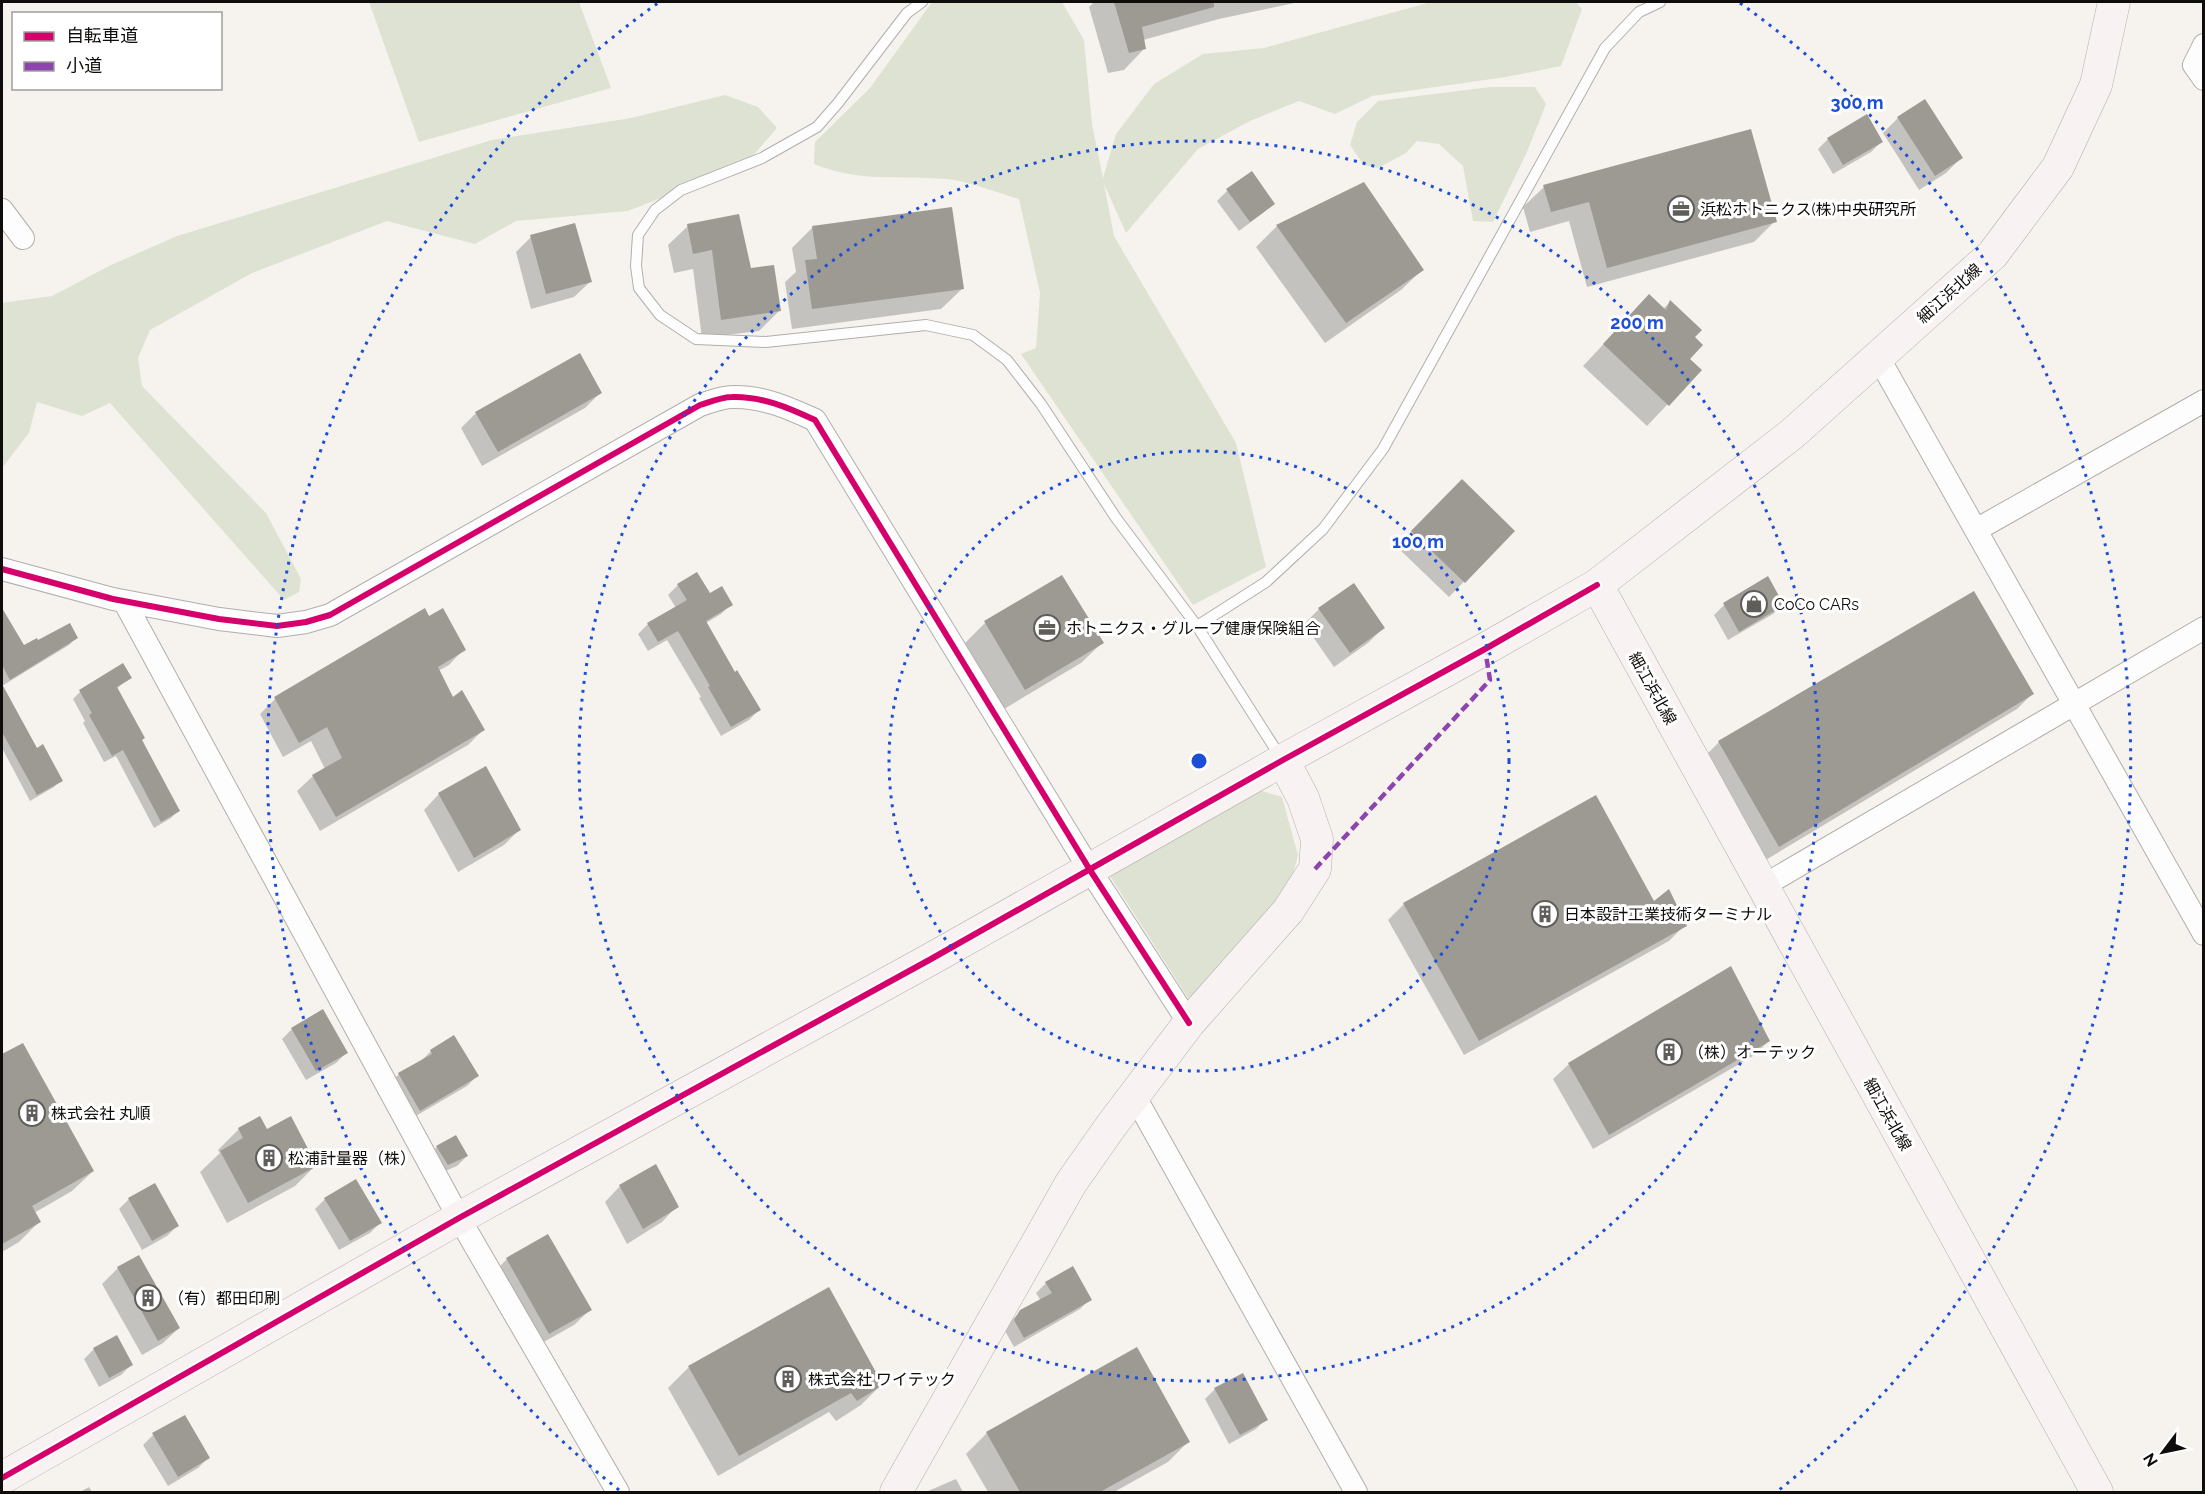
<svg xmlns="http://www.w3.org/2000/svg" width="2205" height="1494" font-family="Raleway,'Noto Sans JP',sans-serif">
<rect width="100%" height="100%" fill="#f6f3ef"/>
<path fill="#dee2d2" d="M369,2H579L611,88L419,142Z
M932,2H1062L1084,40L1092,124L1103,178L1116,134L1154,84L1203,54L1264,48L1431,2H1576L1582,9L1561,66L1506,77L1372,96L1335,114L1299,101L1250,121L1198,149L1126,233L1104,184L1114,236L1236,443L1266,567L1193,605L1021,354L1036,348L1040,293L1019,199C998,193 967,181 947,179C898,175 861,183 814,164L815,142L870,88Z
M1490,87H1535L1546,104L1527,152L1493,222L1473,221L1463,166L1439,144L1417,141L1406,153L1378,168L1364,165L1350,145L1357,122L1378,101Z
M725,95L758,107L777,128L745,165L681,190L628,211L516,221L475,244L387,221L252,273L150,330L138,358L142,386L266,513L301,579L299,592L284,600L110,403L82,416L37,402L29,433L2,468V303L52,296L109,266L177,236L492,140L631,118Z
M1252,788L1282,797L1298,855L1288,894L1190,1001L1108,873Z"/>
<path fill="#0003" d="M1094,2H1299L1219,19L1143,40L1144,49L1124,70L1108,73L1089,7Z
M1898,118L1961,158L1946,173L1919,190L1883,133Z
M1828,139L1881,142L1871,152L1833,174L1818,149Z
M1363,184L1422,270L1401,290L1325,343L1256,247L1276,227Z
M1544,187L1775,221L1754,242L1587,287L1569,221L1530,232L1523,207Z
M1227,191L1273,203L1263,213L1239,231L1217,201Z
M688,226L749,269L779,311L759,331L702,338L693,269L674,273L668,245Z
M813,227L962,289L941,309L792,329L785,282L796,272L792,248Z
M531,237L590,282L574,297L531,309L516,252Z
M1670,302L1693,337L1688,359L1700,370L1647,426L1583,366L1629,317L1663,309Z
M600,393L585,408L482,466L461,428L476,413Z
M1446,496L1513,531L1449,597L1397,547Z
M678,585L709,595L731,604L721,614L706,623L735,674L759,710L749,720L721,736L699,698L701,697L667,640L648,651L638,634L648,624L676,608L668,595Z
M1783,604L1773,614L1728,640L1714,615L1724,605Z
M1319,609L1383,628L1368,643L1334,667L1304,624Z
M5,617L23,647L38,642L76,638L69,645L2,686V619Z
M985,623L1102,643L1081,663L1004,709L965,643Z
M464,649L449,665L438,671L453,699L483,730L468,745L320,831L297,791L313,776L325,769L311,741L283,757L260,714L275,699Z
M130,678L116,689L178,811L171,818L154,828L116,756L104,762L83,723L85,721L73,699L80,692Z
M5,693L36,750L61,780L54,787L30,801L2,748V695Z
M2032,694L2017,709L1764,861L1704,757L1719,742Z
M439,794L519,830L504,845L458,872L424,810Z
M1653,903L1685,925L1669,941L1464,1055L1388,920L1404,904Z
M1730,968L1769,1041L1753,1056L1593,1149L1553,1079L1569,1064Z
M322,1011L346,1053L336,1063L306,1080L282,1039L292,1029Z
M22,1045L93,1171L72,1191L34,1213L39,1222L19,1242L2,1252V1056Z
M431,1051L477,1076L467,1086L409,1120L389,1084L399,1074L421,1061Z
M239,1129L266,1131L315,1166L295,1186L227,1223L200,1172L220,1153L218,1150Z
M437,1147L467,1156L457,1166L438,1174L427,1157Z
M620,1186L677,1206L662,1222L627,1244L605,1202Z
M129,1199L177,1226L167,1236L142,1250L119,1209Z
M325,1199L380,1223L370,1233L339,1250L315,1209Z
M138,1257L179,1328L163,1343L142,1355L102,1284L118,1268Z
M507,1259L590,1310L574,1325L533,1348L492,1274Z
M1046,1283L1090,1299L1080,1309L1014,1347L1005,1331L1010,1322L1021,1311L1041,1301L1036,1293Z
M94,1349L131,1365L121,1375L99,1387L84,1359Z
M689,1367L881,1385L861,1405L836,1421L829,1412L718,1476L668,1388Z
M1215,1389L1266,1419L1256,1429L1229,1444L1205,1399Z
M987,1433L1188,1442L1168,1462L1114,1492H988L966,1454Z
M153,1435L208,1458L198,1468L168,1486L143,1445Z
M956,1479L963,1492H926L928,1491Z
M89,1487L92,1492H80Z"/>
<path fill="#9d9993" d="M1114,2H1214V7L1142,27L1146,49L1129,53Z
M1925,99L1963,158L1935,176L1897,117Z
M1867,114L1883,142L1843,165L1827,138Z
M1751,129L1777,222L1607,268L1589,202L1551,212L1543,185Z
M1252,171L1275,204L1250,222L1226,189Z
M1364,182L1424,270L1346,323L1276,225Z
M952,207L964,289L812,309L805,260L817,259L812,226Z
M739,214L751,268L774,265L781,311L721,320L712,250L693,254L687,224Z
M575,223L592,282L546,294L530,235Z
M1649,294L1666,310L1670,300L1702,330L1695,337L1703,345L1690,359L1702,370L1669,406L1603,344Z
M580,353L602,393L498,452L475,412Z
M1462,479L1515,531L1465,583L1411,531Z
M697,572L710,593L722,586L733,605L706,621L735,672L737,670L761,710L731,727L708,687L710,686L678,631L658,642L647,623L687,600L677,584Z
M1062,575L1104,643L1025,690L984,621Z
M1768,576L1784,605L1739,632L1723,603Z
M1354,583L1385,628L1350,653L1318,608Z
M1974,591L2034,694L1779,847L1718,741Z
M2,608L24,645L37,638L38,640L70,623L78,638L10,680L2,665Z
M425,608L429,616L443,608L466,650L438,667L453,697L462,690L485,730L336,817L312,775L342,758L327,727L299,743L274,697Z
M123,663L132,678L117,687L145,738L142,740L180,811L161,822L123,750L112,756L89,715L92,713L79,690Z
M2,684L37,748L43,744L63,781L37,795L2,732Z
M486,766L521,830L474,858L438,793Z
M1596,795L1654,901L1669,889L1687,926L1479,1041L1403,903Z
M1731,966L1770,1041L1609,1135L1568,1063Z
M323,1009L348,1053L316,1071L291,1028Z
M454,1035L479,1076L420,1111L398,1073L432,1054L430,1050Z
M23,1043L94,1171L32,1206L41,1222L2,1244V1054Z
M260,1116L267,1129L291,1116L317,1166L248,1203L220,1151L243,1138L238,1128Z
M456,1135L468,1156L448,1165L436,1146Z
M656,1164L679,1207L643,1229L619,1185Z
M356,1179L382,1223L350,1241L324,1198Z
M155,1183L179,1226L152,1241L128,1198Z
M548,1234L592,1310L549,1334L506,1258Z
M139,1255L180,1328L158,1341L117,1267Z
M1073,1266L1092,1300L1024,1338L1014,1320L1020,1310L1052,1293L1045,1282Z
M829,1287L883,1385L857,1401L851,1393L739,1456L688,1366Z
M117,1335L133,1365L109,1378L93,1348Z
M1137,1347L1190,1442L1100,1492H1020L986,1432Z
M1243,1373L1268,1420L1240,1435L1214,1388Z
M185,1415L210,1458L178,1477L152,1433Z"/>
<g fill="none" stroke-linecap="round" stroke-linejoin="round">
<defs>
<path id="lane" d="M922,2L907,13L838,103L817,127L762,158L681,190L655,210L638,235L636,266L639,288L660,315L696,339L766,342L926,325L973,335L1007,360L1041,404L1116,518L1197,626L1281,758
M1197,626L1266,582L1323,529L1383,449L1605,48L1639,12L1660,2"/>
<path id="street" d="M2204,45L2194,65L2204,79
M2,210L23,238
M1878,357L2204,934
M1976,530L2204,401
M2,569L113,599L219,619L277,626L306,622L330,615L700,405C710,402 722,397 732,397C762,396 789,408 815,420L1090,870L1189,1023
M124,601L459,1218L618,1492
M1763,886L2204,628
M1134,1095L1356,1492"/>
<path id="secondary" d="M1597,585L2097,1492
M2,1478L459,1218L931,959L1283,760L1485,649L1597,585L1792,434L1993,254L2058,167L2096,85L2114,2
M896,1492L1071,1183L1111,1126L1189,1023L1288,911L1315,869L1317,839L1303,798L1283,760"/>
</defs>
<use href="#lane" stroke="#b1aeab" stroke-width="12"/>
<use href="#street" stroke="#b1aeab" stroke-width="24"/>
<use href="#secondary" stroke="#b1aeab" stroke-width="33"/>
<use href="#lane" stroke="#fefdfd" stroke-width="10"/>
<use href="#street" stroke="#fefdfd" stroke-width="22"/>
<use href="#secondary" stroke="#f8f3f2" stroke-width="32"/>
<path stroke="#8e44ad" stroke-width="4.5" stroke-dasharray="9 4.5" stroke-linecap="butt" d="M1315,869L1490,680L1485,649"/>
<defs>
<path id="cycleway" d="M2,569L113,599L219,619L277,626L306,622L330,615L700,405C710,402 722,397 732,397C762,396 789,408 815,420L1090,870L1189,1023
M2,1478L459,1218L931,959L1283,760L1485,649L1597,585"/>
</defs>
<use href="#cycleway" stroke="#fff" stroke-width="10"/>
<use href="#cycleway" stroke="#d6006c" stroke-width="6"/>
</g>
<g fill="none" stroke="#1d4ed8" stroke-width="3" stroke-dasharray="3 6">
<circle cx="1199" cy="761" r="310"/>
<circle cx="1199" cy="761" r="620"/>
<path d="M619 1490A931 931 0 0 1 658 3M1740 3A931 931 0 0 1 1779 1490"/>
</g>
<defs>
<symbol id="office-ring" viewBox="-11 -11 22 22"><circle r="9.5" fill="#fff" stroke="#605e5b" stroke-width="1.5"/><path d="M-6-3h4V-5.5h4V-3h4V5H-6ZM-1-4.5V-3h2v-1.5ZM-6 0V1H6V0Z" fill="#605e5b"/></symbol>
<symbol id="shop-ring" viewBox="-11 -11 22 22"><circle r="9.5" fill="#fff" stroke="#605e5b" stroke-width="1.5"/><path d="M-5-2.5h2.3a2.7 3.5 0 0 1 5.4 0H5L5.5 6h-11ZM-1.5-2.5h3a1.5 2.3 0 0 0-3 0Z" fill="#605e5b"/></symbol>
<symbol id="building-ring" viewBox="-11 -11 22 22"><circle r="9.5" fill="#fff" stroke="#605e5b" stroke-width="1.5"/><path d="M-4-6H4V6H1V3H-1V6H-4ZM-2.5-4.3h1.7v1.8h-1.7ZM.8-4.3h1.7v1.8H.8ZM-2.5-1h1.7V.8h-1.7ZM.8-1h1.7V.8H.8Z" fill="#605e5b"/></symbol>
</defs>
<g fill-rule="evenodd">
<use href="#office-ring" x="1666" y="194" width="30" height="30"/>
<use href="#shop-ring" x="1739" y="589" width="30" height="30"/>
<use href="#office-ring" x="1032" y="613" width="30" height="30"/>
<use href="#building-ring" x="1530" y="899" width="30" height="30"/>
<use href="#building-ring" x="1654" y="1037" width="30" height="30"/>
<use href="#building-ring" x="17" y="1098" width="30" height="30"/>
<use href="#building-ring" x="254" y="1143" width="30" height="30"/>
<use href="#building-ring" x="133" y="1283" width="30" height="30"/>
<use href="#building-ring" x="773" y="1364" width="30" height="30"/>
</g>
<g text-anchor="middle" stroke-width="6" stroke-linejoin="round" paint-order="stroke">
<g font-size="16" fill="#0f0d0b" stroke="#fff" text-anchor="start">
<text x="1700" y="215">浜松ホトニクス(株)中央研究所</text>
<text x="1774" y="610">CoCo CARs</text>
<text x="1066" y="634">ホトニクス・グループ健康保険組合</text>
<text x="1564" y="920">日本設計工業技術ターミナル</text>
<text x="1688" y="1058">（株）オーテック</text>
<text x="51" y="1119">株式会社 丸順</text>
<text x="288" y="1164">松浦計量器（株）</text>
<text x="168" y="1304">（有）都田印刷</text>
<text x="808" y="1385">株式会社 ワイテック</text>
</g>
<g font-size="16" fill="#0f0d0b" stroke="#fff">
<text transform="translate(1949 293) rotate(-42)" y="6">細江浜北線</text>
<text transform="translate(1653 688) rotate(61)" y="6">細江浜北線</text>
<text transform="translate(1888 1114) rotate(61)" y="6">細江浜北線</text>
</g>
</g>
<circle cx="1199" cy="761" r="9" fill="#1d4ed8" stroke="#fff" stroke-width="3"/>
<g font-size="18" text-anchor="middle" font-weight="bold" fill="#1d4ed8" stroke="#fff" stroke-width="6" stroke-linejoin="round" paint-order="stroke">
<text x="1857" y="109">300 m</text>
<text x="1637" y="329">200 m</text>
<text x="1418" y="548">100 m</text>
</g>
<rect width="2205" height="1494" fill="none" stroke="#0f0d0b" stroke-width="6"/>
<rect x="12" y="12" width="210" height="78" fill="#ffffff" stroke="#9f9e9d" stroke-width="1.5"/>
<rect x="24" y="32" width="30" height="9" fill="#d6006c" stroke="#9f9e9d" stroke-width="1.5"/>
<text x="66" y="42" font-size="18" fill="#0f0d0b">自転車道</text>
<rect x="24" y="62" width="30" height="9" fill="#8e44ad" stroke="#9f9e9d" stroke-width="1.5"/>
<text x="66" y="72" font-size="18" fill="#0f0d0b">小道</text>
<g transform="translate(2163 1452) rotate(238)" stroke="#ffffff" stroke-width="4.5" paint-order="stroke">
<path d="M0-4.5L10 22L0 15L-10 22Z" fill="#0f0d0b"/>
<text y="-9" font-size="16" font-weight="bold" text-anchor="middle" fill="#0f0d0b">N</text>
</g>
</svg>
